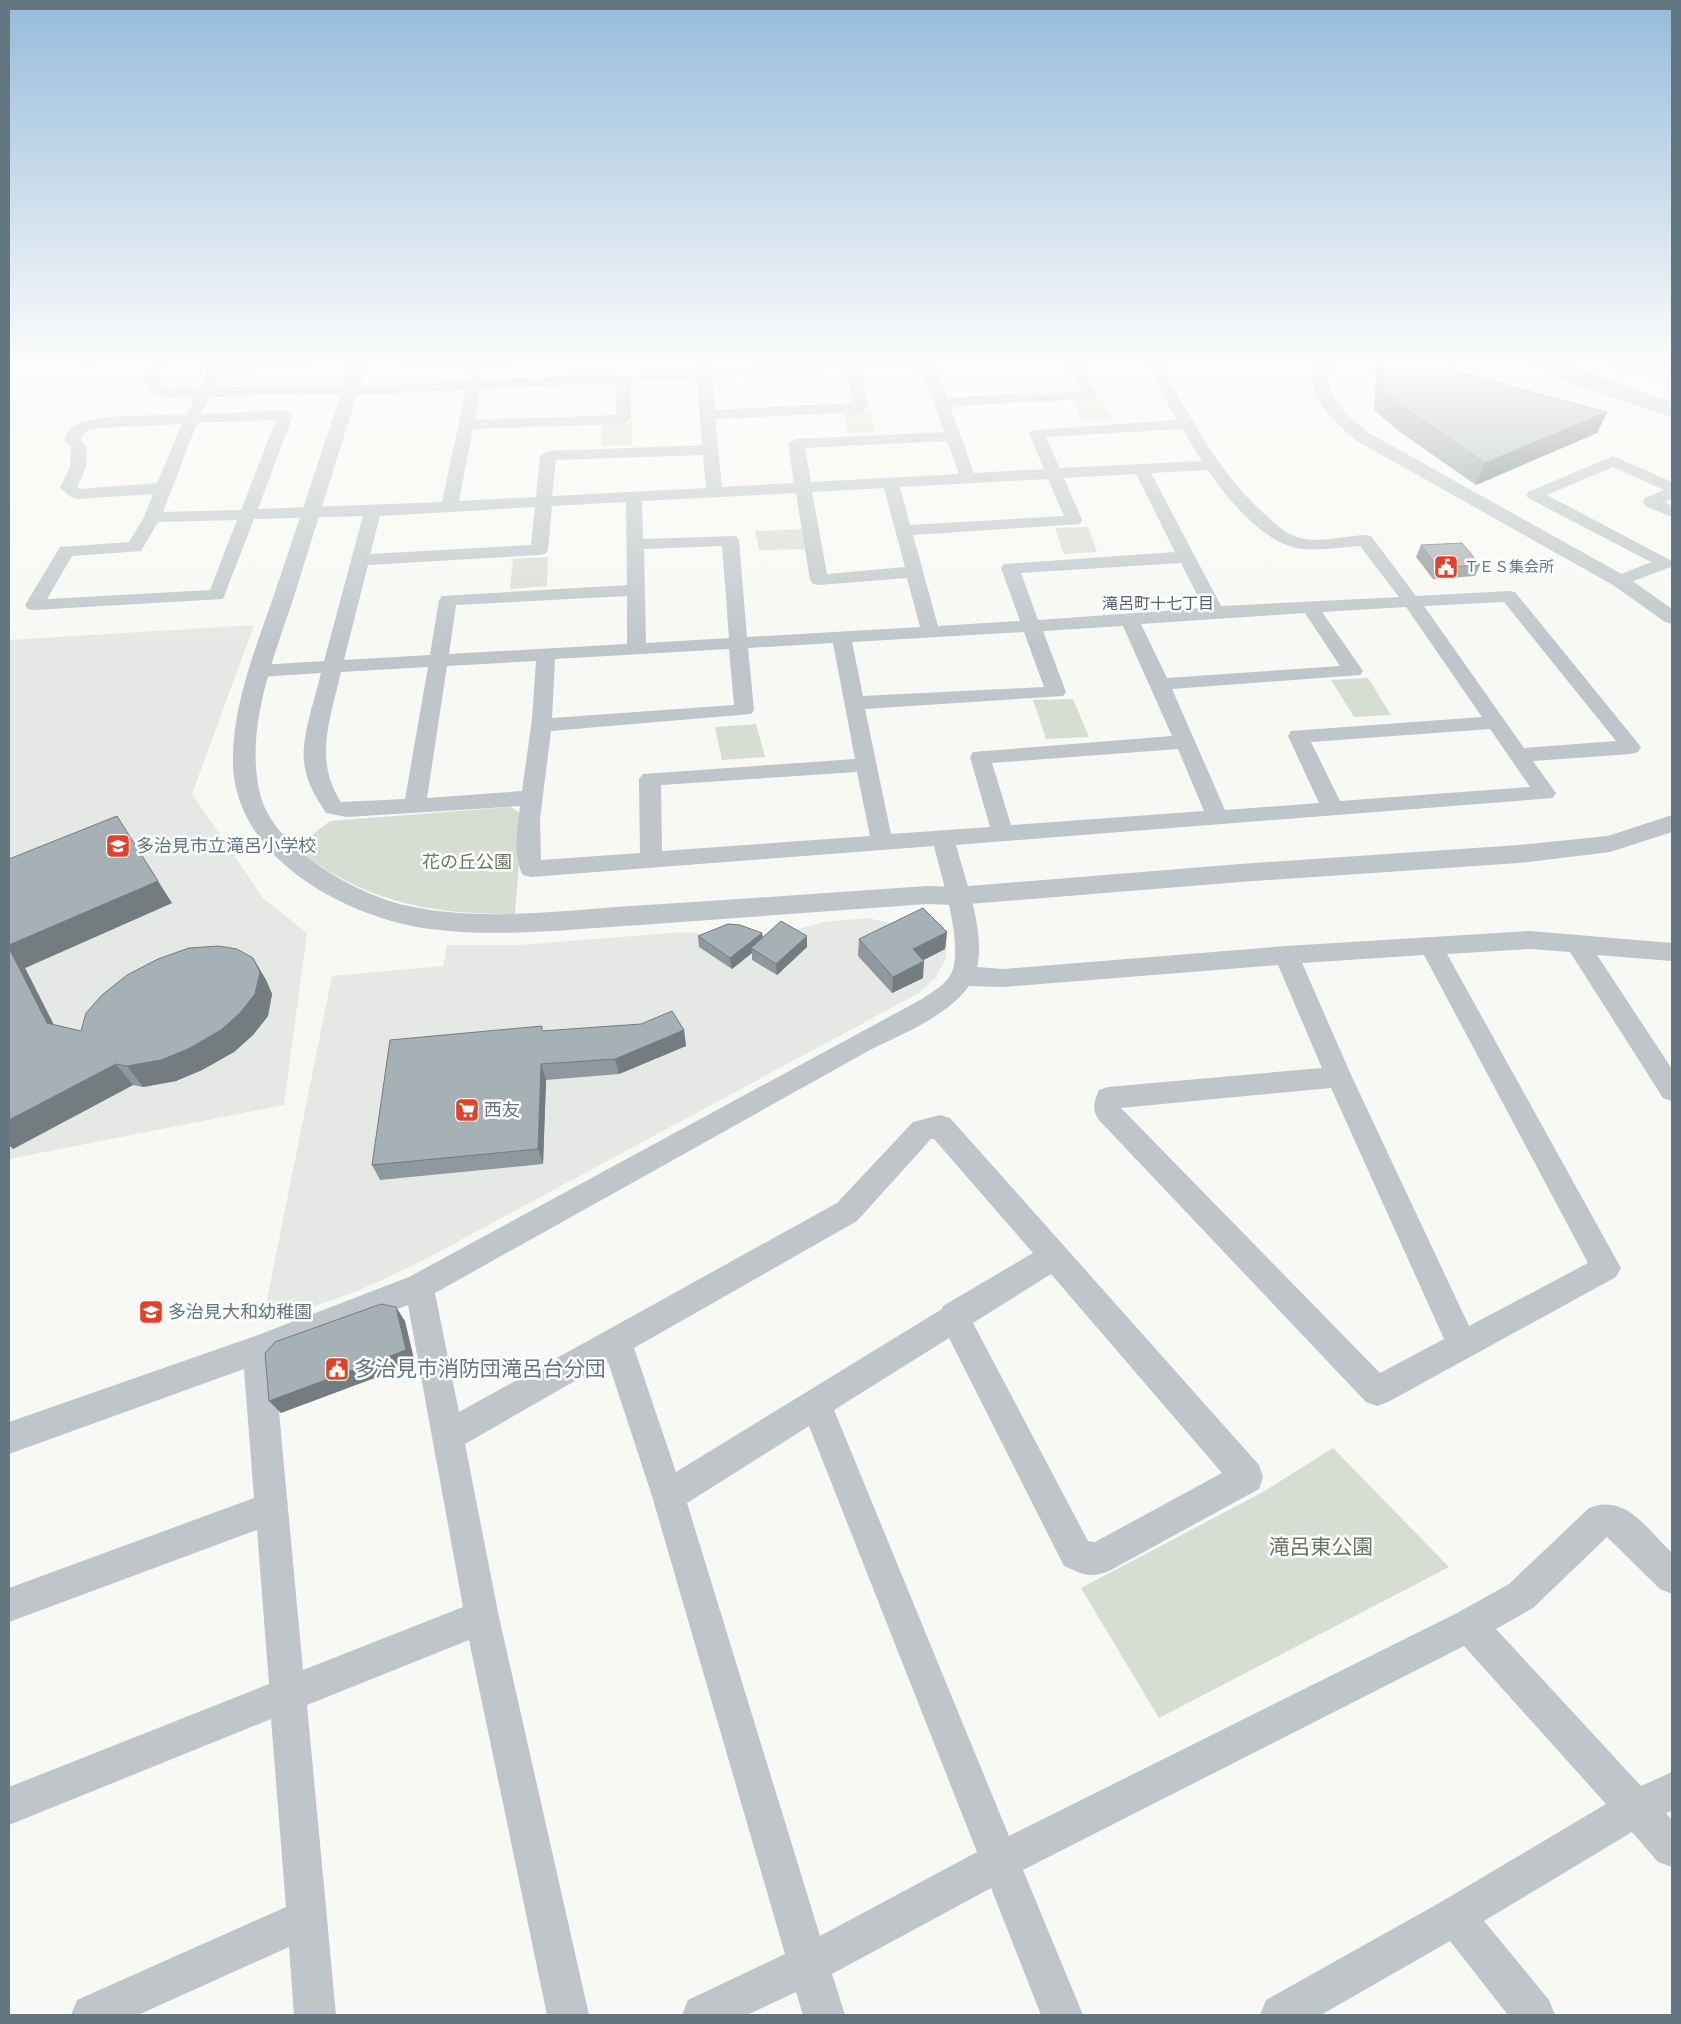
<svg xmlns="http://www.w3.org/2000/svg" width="1681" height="2024" font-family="Poppins,'Noto Sans JP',sans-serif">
<rect width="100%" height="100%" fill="#f8f8f5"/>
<path fill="#e6e8e6" d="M254,625L192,794L263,898L307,933L284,1105L9,1159V640Z
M868,918L889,923L943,924L947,942L946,958L935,978L919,993L418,1263L360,1290L270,1322L264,1315L332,976L443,966L447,945H519L684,932L763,939L824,922Z"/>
<path fill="#d8ddd4" d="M1606,364H1670L1672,365V389Z
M1102,399L1114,420L1082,421L1072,400Z
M871,412L875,432L847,433L844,413Z
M632,423V445L601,446L602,424Z
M1088,527L1097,552L1064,554L1055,528Z
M807,529L811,549L759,550L755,531Z
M548,557L547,586L510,589L513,559Z
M1368,678L1391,715L1354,717L1331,680Z
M1073,699L1089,737L1046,739L1033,700Z
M756,724L765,757L722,760L715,727Z
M511,807L523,815L515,914C429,915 363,901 295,848L330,821Z
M1333,1448L1449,1567L1159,1718L1081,1588L1263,1492Z"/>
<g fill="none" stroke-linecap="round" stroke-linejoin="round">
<path fill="#b8c6c9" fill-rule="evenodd" d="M1532,364H1567L1672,400V417L1581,387L1535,369Z"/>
<defs>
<path id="primary" d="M1573,364H1597L1672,392V402L1575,367Z"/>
</defs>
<use href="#primary" stroke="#b3b9bc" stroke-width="1"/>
<path fill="#bfc5c8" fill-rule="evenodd" d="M83,364H98L93,371L88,372L81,368Z
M154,364H168L157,381L163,387L199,389L207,372L203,368L205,364H219L218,367L309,364L306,369L301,370L220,375L214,388L296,385L350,387L467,381L470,370L408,372L403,371L401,364H510L503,368L484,369L482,380L696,370V364H710L711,370L828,364H935L947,397L1081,392L1068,364H1082L1097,396L1095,399L950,406L974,473L1044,469L1029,433L1032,430L1177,420L1146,364H1160C1192,419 1219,475 1269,518C1277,525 1286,534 1297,537C1317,544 1344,536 1365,535L1371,536L1416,596L1509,591L1515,592L1641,747L1638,752L1631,754L1533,761L1556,793L1553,798L956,845C965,879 986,933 977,967L1003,969L1286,946L1530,931L1672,943V961L1597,955L1672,1069V1101L1663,1098L1570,952L1530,949L1447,954L1616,1259L1621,1268L1616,1277L1388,1402L1377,1406L1366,1402L1098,1119C1092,1109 1094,1101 1099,1090L1108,1087L1322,1068L1278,965L1003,987L969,986C946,1017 904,1033 870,1050L435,1293L459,1412L837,1203L913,1122L940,1115L950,1118L1259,1465L1263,1477L1259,1489L1109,1571C1090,1579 1082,1574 1064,1566L949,1338L834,1410L1009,1836L1457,1613L1509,1584L1589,1508C1626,1493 1648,1530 1672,1553V1594L1660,1589L1607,1537L1533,1608L1496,1629L1641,1786L1672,1772V1811L1666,1813L1672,1820V1867L1658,1862L1632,1832L1484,1921L1549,2000L1555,2015H1508L1450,1941L1321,2015H1260L1266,2000L1441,1902L1606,1804L1464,1646L1023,1870L1083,2015H1041L991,1888L832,1974L845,2015H803L796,1992L747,2015H682L688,2000L785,1954L652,1496L608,1362L465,1444L499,1617L589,2015H547L469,1640L307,1705L336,2015H294L289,1947L138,2015H71L77,2000L286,1907L271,1719L9,1825V1787L269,1684L257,1530L9,1622V1588L254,1498L244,1369L9,1454V1422L258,1335L409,1277L922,999C932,992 945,985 951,974C965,947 941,876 934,846L531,877L523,875C512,856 518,826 520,806L347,817L326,813C317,799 308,785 305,768C299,742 315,700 321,673L260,677L253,675L250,671L253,667L260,665L324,661L363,516L254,519L223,599L34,610L28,609L25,605L60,547L129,542L144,517L153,494L77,499L71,497L60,488L70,467L71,447L65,441C66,433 70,427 78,424C103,413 158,416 186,415L195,398H174L153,394L143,381ZM922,369L944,432L796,439L788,444L794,483L722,487L715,419L861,412L869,407L860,371ZM846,372L853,403L715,410L712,378ZM697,379L702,445L548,451L540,456L536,497L459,501L473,429L623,424L631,419V382ZM617,383L616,415L475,420L480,389ZM466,390L442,502L258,509L293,415L285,410L201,414L210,397L296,393L350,395ZM276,420L241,510L163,512L197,423ZM182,424L157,483L80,489L77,487L86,467L87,446L81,440L82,436L88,430L101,428ZM1182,429L1202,461L1060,468L1046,437ZM947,441L959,474L811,482L805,448ZM703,455L706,488L552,496L556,460ZM1208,470C1228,500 1265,545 1303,549C1322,551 1341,547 1360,546L1399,597L1221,606L1151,473ZM1136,474L1175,552L1004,564L1001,568L1020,621L938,626L913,535L1080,524L1082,520L1064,478ZM1048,479L1064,516L910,525L900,487ZM884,488L905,567L827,574L812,492ZM796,493L810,580L813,584L819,585L907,578L920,627L747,637L739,540L736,536L643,539L642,501ZM626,502L627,585L442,596L439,600L430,655L344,660L368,565L539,555L545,554L548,550L552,506ZM535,507L531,545L370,554L380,516ZM237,520L210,590L47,599L72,556L141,551L158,522ZM722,546L729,638L646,643L644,549ZM1181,563L1204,608L1038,620L1021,573ZM627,596V644L449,654L456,605ZM1504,602L1616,741L1524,748L1424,606ZM1406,607L1482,717L1291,731L1288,736L1319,803L1225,810L1172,689L1360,675L1363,671L1322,612ZM1305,613L1340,666L1167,678L1141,624ZM1123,626L1172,736L973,752L970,757L990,827L891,834L865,709L1063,696L1066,692L1043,631ZM1024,632L1044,687L863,696L852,642ZM833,643L855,759L643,774L639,779L640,853L541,860L540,819L551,731L751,714L754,710L748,648ZM729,649L734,705L552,718L555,659ZM536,661L532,719L522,791L427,798L447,666ZM428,667L405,799L341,802C313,760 331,717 341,672ZM1490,729L1530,787L1340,801L1311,742ZM1178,749L1204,811L1011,825L992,763ZM857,772L870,836L662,851L661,785ZM1424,955L1588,1263L1469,1326L1352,1077L1302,963ZM1331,1088L1444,1339L1380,1373L1121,1108ZM931,1139H934L1033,1253L943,1306L942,1309L676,1472L634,1348L857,1221ZM1051,1274L1222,1473L1095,1542L1088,1541L973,1323ZM408,1305L463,1607L303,1670L274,1358ZM809,1426L977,1852L820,1936L687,1503Z
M1613,456L1672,482V499L1665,502L1672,506V517L1645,506L1643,502L1645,498L1664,490L1613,467L1547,495L1672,561L1671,567L1620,586L1614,585L1611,581L1614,577L1651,562L1528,498L1526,495L1528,492Z"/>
<path fill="#bfc5c8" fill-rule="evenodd" d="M351,364H367C343,438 320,513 297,587C279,644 252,706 256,767C257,783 260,799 267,812C290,856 358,894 404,905C475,922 558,911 631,906C729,900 828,893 927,886L957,887L1240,864L1519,845L1608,836L1672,815V832L1610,852L1519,863L1240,882L957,905L927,904C831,911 736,918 640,925C571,929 499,938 430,929C348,918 237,860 233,766C231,705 258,643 277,586C302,512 326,438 351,364Z
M1313,364H1329C1326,400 1344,412 1369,433L1627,577L1672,609V624L1665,622L1613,585L1357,441C1330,418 1309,402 1313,364Z"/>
<use href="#primary" fill="#fff" fill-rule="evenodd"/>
</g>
<path fill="#8f989c" d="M1377,364H1437L1494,382L1607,412L1597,433L1476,485L1400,432L1374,410L1376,368Z
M1421,545L1480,565L1475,576L1433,579L1416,557Z
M9,859L172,903L25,968L54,1025L81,1031L253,958L266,980L272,994L268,1016L253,1035L234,1052L202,1070L176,1081L143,1087L133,1085L13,1149Z
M947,932L945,949L923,960V978L892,993L858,956L859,939Z
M762,933L763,938L807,947L777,975L752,960V953L732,969L699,947L698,936Z
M684,1030L686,1046L619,1074L546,1080L543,1164L380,1180L372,1165L544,1031Z"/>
<path fill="#747c7f" d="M1607,412L1597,433L1476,485L1485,463Z
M158,881L172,903L25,968L64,1045L47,1023L9,948V945Z
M947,932L945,949L912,966L913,949Z
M762,933L763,944L751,948L752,953L732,969L730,958Z
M807,936V947L777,975L776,964Z
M253,958L266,980L272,994L268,1016L253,1035L234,1052L202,1070L176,1081L143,1087L127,1066Z
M924,961L923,978L892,993L893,977Z
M684,1030L686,1046L619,1074L615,1059Z
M116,1064L133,1085L13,1149L9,1145V1120Z
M541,1064L546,1080L543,1164L538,1149Z
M396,1307L405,1321L415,1363L281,1413L269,1401Z"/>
<path fill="#a6b1b5" stroke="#747c7f" d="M1382,364H1437L1494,382L1607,412L1485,463L1407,410L1381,389Z
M1462,543L1480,565L1438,568L1421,545Z
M117,816L158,881L9,945V859Z
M923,908L947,932L913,949L924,961L893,977L859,939Z
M781,921L807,936L776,964L751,948Z
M728,924L740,925L762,933L730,958L698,936Z
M219,946L237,949L253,958L260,972L255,994L240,1013L221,1030L188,1049L161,1060L127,1066L116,1064L9,1120V948L47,1023L81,1031L86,1013L102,995L127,975L158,959L189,948Z
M672,1011L684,1030L615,1059L541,1064L538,1149L372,1165L390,1040L542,1026V1031L641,1024Z
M381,1304L396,1307L406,1350L269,1401L265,1353L275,1342Z"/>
<linearGradient id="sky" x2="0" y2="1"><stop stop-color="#95bbdc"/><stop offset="0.56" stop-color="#fcfcfa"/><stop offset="1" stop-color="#fcfcfa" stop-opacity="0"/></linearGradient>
<rect width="1681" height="648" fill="url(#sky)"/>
<defs>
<symbol id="civic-square" viewBox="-11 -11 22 22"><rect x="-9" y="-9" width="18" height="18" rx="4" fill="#e54028" stroke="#fff"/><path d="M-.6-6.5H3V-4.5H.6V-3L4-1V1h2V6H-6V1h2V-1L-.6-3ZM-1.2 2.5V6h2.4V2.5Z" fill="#fff"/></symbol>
<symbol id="school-square" viewBox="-11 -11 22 22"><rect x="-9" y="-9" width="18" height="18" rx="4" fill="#e54028" stroke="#fff"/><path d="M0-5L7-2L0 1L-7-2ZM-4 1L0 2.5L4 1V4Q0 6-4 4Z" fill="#fff"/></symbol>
<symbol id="supermarket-square" viewBox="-11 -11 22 22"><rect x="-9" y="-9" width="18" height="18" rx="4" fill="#e54028" stroke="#fff"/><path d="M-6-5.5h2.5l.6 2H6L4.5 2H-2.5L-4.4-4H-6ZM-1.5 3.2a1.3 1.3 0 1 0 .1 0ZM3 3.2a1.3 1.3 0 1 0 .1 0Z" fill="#fff"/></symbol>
</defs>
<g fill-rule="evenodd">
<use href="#civic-square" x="1432" y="553" width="28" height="28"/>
<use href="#school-square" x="104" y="832" width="28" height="28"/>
<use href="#supermarket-square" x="453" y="1096" width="28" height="28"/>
<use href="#school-square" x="137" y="1298" width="28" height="28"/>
<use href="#civic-square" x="323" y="1355" width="28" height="28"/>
</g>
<g text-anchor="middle" stroke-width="5" stroke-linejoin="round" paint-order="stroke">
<g font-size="15" fill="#637781" stroke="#fff" text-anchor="start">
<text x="1464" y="572">ＴＥＳ集会所</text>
</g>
<g font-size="16" fill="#55646c" stroke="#fff">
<text x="1158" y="609">滝呂町十七丁目</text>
</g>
<g font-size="18" fill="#637781" stroke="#fff" text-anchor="start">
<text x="136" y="852">多治見市立滝呂小学校</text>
<text x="484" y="1116">西友</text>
<text x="168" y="1318">多治見大和幼稚園</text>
</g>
<g font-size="18" fill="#687962" stroke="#fff">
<text x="467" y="868">花の丘公園</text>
</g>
<g font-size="21" fill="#637781" stroke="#fff" text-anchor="start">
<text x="354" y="1376">多治見市消防団滝呂台分団</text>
</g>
<g font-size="21" fill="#687962" stroke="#fff">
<text x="1321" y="1554">滝呂東公園</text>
</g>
</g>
<rect width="1681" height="2024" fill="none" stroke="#637781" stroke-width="20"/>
</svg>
